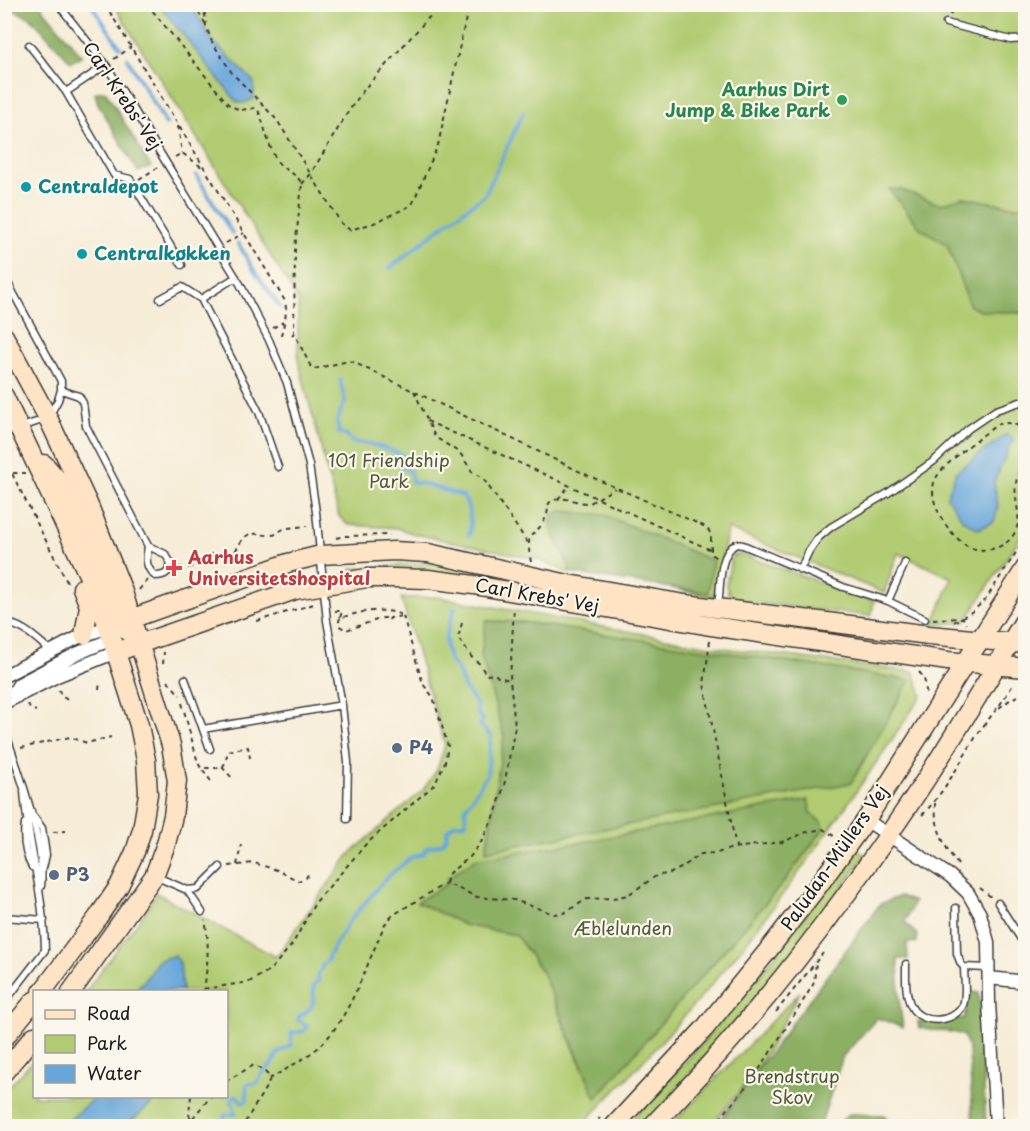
<svg xmlns="http://www.w3.org/2000/svg" width="1030" height="1131" font-family="'Playpen Sans',sans-serif">
<rect width="100%" height="100%" fill="#fbf7ec"/>
<filter id="ink" filterUnits="userSpaceOnUse"><feTurbulence type="fractalNoise" baseFrequency=".0167" numOctaves="2"/><feDisplacementMap in="SourceGraphic" scale="12" xChannelSelector="R" yChannelSelector="G"/><feConvolveMatrix kernelMatrix="1 2 1 2 8 2 1 2 1" color-interpolation-filters="sRGB"/></filter>
<filter id="wash" filterUnits="userSpaceOnUse"><feTurbulence type="fractalNoise" baseFrequency=".008" numOctaves="4" result="noise"/><feDisplacementMap in="SourceGraphic" scale="24" xChannelSelector="R" yChannelSelector="G"/><feGaussianBlur stdDeviation="1.35" result="paint"/><feColorMatrix in="noise" values="0 0 0 0 0 0 0 0 0 0 0 0 0 0 0 0 0 1.4 0 .05"/><feComposite in="paint" operator="in"/></filter>
<g filter="url(#wash)">
<rect width="100%" height="100%" fill="#f6ecd7"/>
<path fill="#b0cb71" stroke="#667446" stroke-width="1.5" fill-rule="evenodd" d="M114,5H1025V204L1016,207L963,197L939,205L901,190L890,189L920,228L947,244L970,306L980,311L1025,313V530L965,622L933,625L952,578L898,553L884,593L728,529L713,597L570,566L568,573L537,559L415,534L397,528L348,525L339,516L298,360V300Z
M740,554L874,601L871,616L737,601L729,595L726,585L732,556Z
M441,562L744,619L724,620L403,570L352,571L351,569Z
M438,597L715,647L914,672L922,695C867,777 811,859 751,936C699,1003 640,1066 581,1126H125L150,1105L154,1097L226,1096V992L182,991L180,963L139,985L137,991L85,992L148,908L156,893L276,957L350,854L423,790L437,770L445,745L401,598ZM487,621L522,622L910,680L486,850L504,736ZM808,800L811,814L823,824L824,828L783,883L596,1097L576,1054L542,972L516,935L464,925L418,902L449,883L475,859L578,843Z
M855,849L866,855L788,960L696,1068L643,1126H626L701,1045L757,979Z
M800,992L756,1071L711,1126H670Z
M34,1059V1096L96,1097L65,1124L57,1126H5L4,1092Z"/>
<path fill="#8caf63" stroke="#546640" stroke-width="1.5" d="M6,5H40L81,55V57L71,62L31,18L6,7Z
M102,91L106,92L151,167L138,172L98,104L95,93Z
M889,189L901,190L940,204L963,197L1016,207L1025,204V313L980,311L970,306L947,244L920,228Z
M562,511L605,515L713,561L708,593L568,573L570,569C566,552 547,534 552,516Z
M486,621L522,622L910,680L851,783L486,851L504,736L481,656Z
M808,800L811,813L823,824L824,828L783,883L596,1098L542,972L516,935L464,925L417,902L448,883L447,878L475,859L578,843Z
M900,896L914,902L905,922L917,935V942L907,943L908,959H898L900,1007L903,1027L877,1018L843,1056L822,1120V1126H716L880,904Z
M969,992L979,993L986,1126H973L969,1050L964,1036L957,1033L919,1028L918,1021L945,1023L964,1018Z
M850,1114L884,1115L894,1126H838V1123Z"/>
<path fill="#68a6da" stroke="#42617b" stroke-width="1.5" d="M159,5H191L212,40L254,82V99L243,103L237,102Z
M1007,434L1013,439L994,482L998,505L994,522L978,529L963,520L947,497L956,472Z
M175,955L180,963L182,991H137L158,961Z
M96,1096H154V1097L150,1105L125,1126H57L65,1124Z"/>
<g fill="none" stroke-linecap="round" stroke-linejoin="round">
<path stroke="#68a6da" stroke-width="4" d="M91,4L120,47
M127,58L166,124
M196,175L232,233
M238,243L255,272L280,307
M390,268L444,225L485,195L523,113
M340,380L345,401L337,422L339,433L347,436L353,442L371,444L401,454L404,459L401,464L402,468L410,471L412,482L424,484L463,496C470,507 472,523 469,535
M225,1126L224,1115L236,1114L231,1100L234,1096H237L243,1103L247,1100L246,1087L248,1084L258,1083L261,1075L273,1063L278,1053L292,1045L291,1033L304,1031L308,1026L298,1020L299,1016C314,1010 315,1001 313,986L319,981L317,975L322,969V965L328,960L329,955L348,923L386,878L412,857L423,854L428,847L442,844L446,838L447,830L455,824L466,823L465,809L487,775L491,736L480,725L483,720L477,713V705L464,687L458,670L450,661L446,649V636L455,607"/>
</g>
</g>
<g filter="url(#ink)">
<g fill="none" stroke-linecap="round" stroke-linejoin="round">
<defs>
<path id="lane" d="M58,4L106,65L131,105L240,284L269,340L287,383L309,465L316,512L327,621L342,705L348,762L347,819
M946,23L1011,40L1026,39
M4,26L7,24
M29,45L66,92L114,175L130,179L182,265
M66,92L106,65
M4,276L61,381V390L58,400L48,418L4,433
M160,299L182,287L201,299L236,277
M201,299L259,412L278,467
M61,390L79,396L83,403L86,426L148,546C146,559 145,567 155,576C165,576 169,573 171,563L165,554L148,546
M800,570L809,551L818,538L831,527L888,493L934,461L968,429L996,410L1026,400
M888,601L905,563
M718,605C721,587 718,554 736,544L743,545L843,587L888,601L925,619
M4,623C23,624 37,640 51,651
M185,679L210,749
M4,728C18,771 46,842 41,886
M203,729L342,705
M33,816L42,828L46,855L43,868
M25,823C23,839 24,853 32,867
M157,877L187,890L198,889L220,867
M187,890L202,912
M998,903L1026,947
M956,908L957,954L961,964L964,967L988,968
M4,917L44,920
M906,964C906,978 905,994 911,1006C920,1025 954,1024 963,1005C967,995 964,978 964,967
M4,1003L45,950C44,896 28,845 24,791"/>
<path id="street" d="M4,676L79,637L108,627
M9,700L19,684L76,654L112,639L115,635
M8,701L57,676L116,652
M866,820L950,876L968,893L980,914L988,942L989,1002L996,1126
M989,978L1026,982"/>
<path id="secondary" d="M4,336L48,418L89,506L122,589L171,745L177,781L173,816L166,844L154,876L71,992
M4,396L98,596L139,725L146,760L148,794L142,830L135,852L119,886L98,917L42,992
M44,464L64,487L86,533L120,622L127,631
M82,588L89,606L84,635
M108,627L288,563L321,555L394,551L428,553L568,584L685,604L929,635L1026,644
M116,652L295,590L367,578H394L428,579L474,585L705,625L948,661L1026,668
M4,1038L34,1001
M4,1072L34,1036
M614,1126L704,1029L766,953L818,886L866,820L1026,567
M652,1126C757,1018 848,899 930,773C963,722 993,670 1026,618"/>
</defs>
<use href="#lane" stroke="#3d3b38" stroke-width="9"/>
<use href="#street" stroke="#3d3b38" stroke-width="15"/>
<use href="#secondary" stroke="#3d3b38" stroke-width="21"/>
<path stroke="#3d3b38" stroke-width="2" stroke-dasharray="4.5 4.5" stroke-linecap="butt" d="M105,4L285,301C288,315 283,326 280,339
M147,4L228,104L239,110L256,108L258,110C265,126 268,146 277,161C284,171 296,172 302,184L295,249L294,333
M194,4L206,25
M204,4L206,26L212,42L232,73L277,120L341,223L350,230L374,223L412,205L438,145L469,4
M950,15L956,4
M114,59L131,47
M178,126L182,153
M175,157L182,153L203,168
M139,179L157,168
M302,184L310,175L348,112L366,87L441,4
M226,243L244,233
M273,328L283,322
M292,335L294,333L311,367L314,369L348,361L353,362L587,475L706,527L711,534V554L716,558
M414,391L435,437L460,453L473,473L482,477L528,543
M427,421L711,550
M1026,431C1017,423 1009,422 998,424C983,435 944,463 936,478C924,500 950,537 969,547C985,554 1006,548 1014,534C1024,517 1013,502 1016,484C1017,474 1022,464 1026,454
M4,450L13,452
M4,458L68,584
M13,473H25
M558,499L569,486
M336,538L345,536L390,535
M531,562C524,526 535,541 546,517C548,513 548,507 549,503C563,493 576,504 590,503L615,488
M179,567C193,571 199,561 210,554L230,557C238,551 239,540 248,535C256,532 264,536 272,535C277,535 278,531 284,529C291,527 300,527 307,526
M139,590L147,580
M984,602L1026,537
M335,611H342L340,618C358,612 386,606 403,616L390,618L387,624
M340,618L338,625L346,630L383,618H390
M933,619L963,618L966,624
M257,621L314,604
M954,622L973,611L984,601
M462,623L458,638L473,659L480,664L486,675L495,674L498,677L510,680
M710,641L704,684L736,847
M163,664L164,652
M919,672C926,679 926,687 926,697
M168,681L180,695
M59,690L61,696L68,700
M99,690L100,682
M182,703L198,763L201,768H222L225,763L228,751L248,747L250,758
M28,704L30,708L36,711
M999,708L1011,699L1026,692
M21,748L70,737L87,743L111,737
M222,767L234,780
M203,770L213,784
M935,803C935,828 944,847 959,866
M922,815C945,792 960,762 977,735C989,717 1005,701 1014,682
M53,832L66,831
M237,865L241,845
M229,866L254,863L277,870L299,881L306,878L309,872
M446,883L449,873L470,857L481,842L495,815L504,786L515,726L510,680L514,607
M980,888L991,897
M204,989L249,982L270,970L292,945L315,903L366,844L435,784L445,762L448,746L433,697L423,684L403,616
M204,992C207,966 210,945 205,920
M776,1012L823,953
M269,1079C286,1069 305,1059 320,1046C351,1016 367,963 385,924L393,915L446,883L477,897L514,900L554,914L564,913L587,899L613,898L628,895L656,876L671,873L681,868L701,854L717,853L733,848L782,842L807,832L823,829L834,836
M226,1081L254,1065C261,1070 271,1073 269,1082L243,1126
M191,1096L189,1114L191,1120L211,1096
M592,1126L600,1118
M714,1126L755,1076L800,1006L814,983L816,962"/>
<use href="#lane" stroke="#fff" stroke-width="6"/>
<use href="#street" stroke="#fff" stroke-width="12"/>
<use href="#secondary" stroke="#fee4c5" stroke-width="18"/>
</g>
</g>
<circle fill="#2e9e5b" stroke="#fbf7ec" stroke-width="2" cx="842" cy="100" r="6"/>
<g fill="#0f9aa8" stroke="#fbf7ec" stroke-width="2">
<circle cx="26" cy="187" r="6"/>
<circle cx="82" cy="254" r="6"/>
</g>
<path fill="#e0444e" stroke="#fbf7ec" stroke-width="2" d="M171 559h6v6h6v6h-6v6h-6v-6h-6v-6h6z"/>
<g fill="#5c6f8a" stroke="#fbf7ec" stroke-width="2">
<circle cx="397" cy="748" r="6"/>
<circle cx="54" cy="875" r="6"/>
</g>
<g text-anchor="middle" stroke-width="4.5" stroke-linejoin="round" paint-order="stroke">
<g font-size="18" font-weight="bold" fill="#27864d" stroke="#fbf7ec" text-anchor="end">
<text x="830" y="96">Aarhus Dirt<tspan x="830" dy="21">Jump &amp; Bike Park</tspan></text>
</g>
<g font-size="18" fill="#1c1c1c" stroke="#fbf7ec">
<text transform="translate(122 96) rotate(56)" y="6">Carl Krebs' Vej</text>
<text transform="translate(537 596) rotate(10)" y="6">Carl Krebs' Vej</text>
<text transform="translate(835 858) rotate(-55)" y="6">Paludan-Müllers Vej</text>
</g>
<g font-size="18" font-weight="bold" fill="#0d838f" stroke="#fbf7ec" text-anchor="start">
<text x="38" y="193">Centraldepot</text>
<text x="94" y="260">Centralkøkken</text>
</g>
<g font-size="18" fill="#50593a" stroke="#fbf7ec">
<text x="389" y="467">101 Friendship<tspan x="389" dy="21">Park</tspan></text>
<text x="623" y="935">Æblelunden</text>
<text x="792" y="1083">Brendstrup<tspan x="792" dy="21">Skov</tspan></text>
</g>
<g font-size="18" font-weight="bold" fill="#be3a42" stroke="#fbf7ec" text-anchor="start">
<text x="188" y="564">Aarhus<tspan x="188" dy="21">Universitetshospital</tspan></text>
</g>
<g font-size="18" font-weight="bold" fill="#4e5e75" stroke="#fbf7ec" text-anchor="start">
<text x="409" y="754">P4</text>
<text x="66" y="881">P3</text>
</g>
</g>
<rect width="1030" height="1131" fill="none" stroke="#fbf7ec" stroke-width="24"/>
<rect x="33" y="990" width="195" height="108" fill="#fbf7ec" stroke="#a29f99" stroke-width="1.5"/>
<rect x="45" y="1010" width="30" height="9" fill="#fee4c5" stroke="#a29f99" stroke-width="1.5"/>
<text x="87" y="1020" font-size="18" fill="#1c1c1c">Road</text>
<rect x="45" y="1035" width="30" height="18" fill="#b0cb71" stroke="#a29f99" stroke-width="1.5"/>
<text x="87" y="1050" font-size="18" fill="#1c1c1c">Park</text>
<rect x="45" y="1065" width="30" height="18" fill="#68a6da" stroke="#a29f99" stroke-width="1.5"/>
<text x="87" y="1080" font-size="18" fill="#1c1c1c">Water</text>
</svg>
